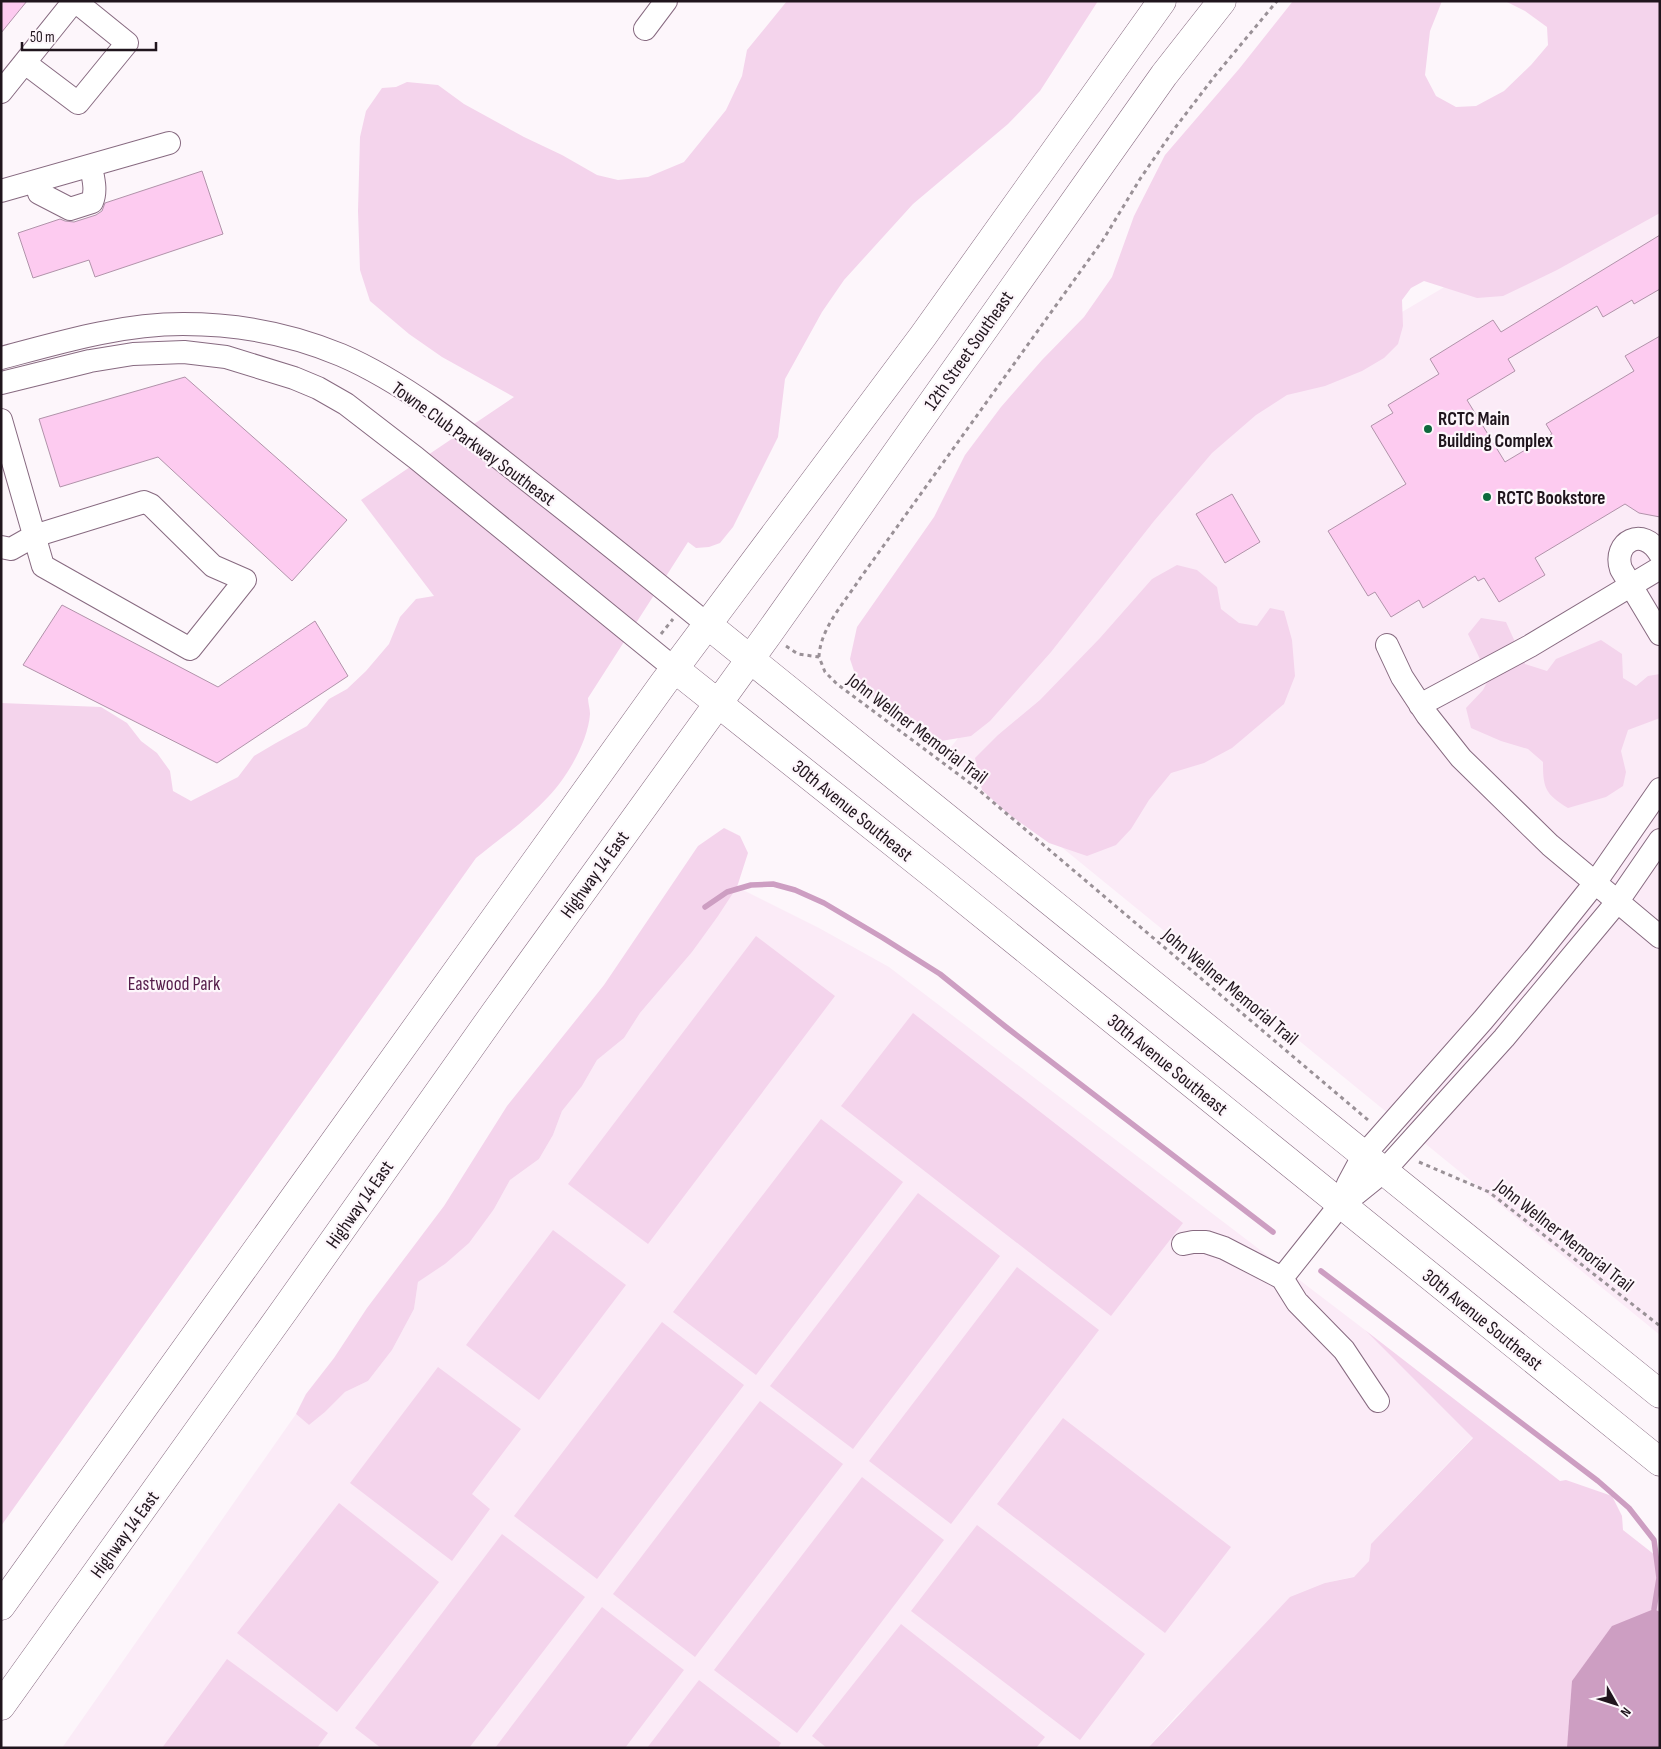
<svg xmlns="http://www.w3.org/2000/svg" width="1661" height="1749" font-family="'Sofia Sans Condensed',sans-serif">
<rect width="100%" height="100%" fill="#fdf6fb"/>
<path fill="#fbebf7" d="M1660,160V1335L946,753L1217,421Z
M737,887L819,928L889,967L1365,1330L1473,1437L1371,1544L1369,1561L1357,1576L1325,1583L1177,1715L1148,1748H62L296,1414L309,1425L325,1412L345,1392L368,1381L392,1350L414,1309L418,1282L445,1264L494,1209L510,1180L539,1159L553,1135L562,1111L582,1086L597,1060L624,1038L640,1013L692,952Z"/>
<path fill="#f4d4ec" d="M787,1H1098L1040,91L1008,124L913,204L844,280L822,312L785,379L778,437L733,527L720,543L709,547L696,548L688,542L588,698C588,703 590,709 590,714C588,741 568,776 549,796C528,819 501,838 476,858L1,1526V703L101,707L127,723L141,741L157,753L170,771L173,791L191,801L238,777L254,756L276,743L307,726L329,699L347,689L366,671L389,644L400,617L416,599L434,596L361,500L514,397L442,357L409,334L370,301L360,270L358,211L360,137L366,111L382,88L396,87L407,82L438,85L464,104L524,137L562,155L597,175L618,180L648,177L684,162L726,110L742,76L747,50Z
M1293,1H1442L1430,31L1425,75L1436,96L1456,107L1476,106L1504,91L1531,65L1548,45L1547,27L1525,11L1505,1H1660V213L1557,270L1503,296L1477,298L1424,281L1411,288L1402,300L1403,326L1398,344L1384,358L1362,371L1325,386L1287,395L1256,415L1212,453L1154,521L1051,652L990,721L971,736L941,741L901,718L859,686L850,659L857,627L934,517L965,455L1001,407L1042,360L1084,317L1112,277L1134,216L1165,155L1239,69Z
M1177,565L1197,570L1217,587L1221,609L1239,623L1257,626L1270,608L1284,611L1292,640L1295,676L1284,704L1232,748L1204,763L1171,773L1149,800L1131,829L1116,845L1087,856L1049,843L1007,813L982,790L975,758L998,735L1040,700L1100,638L1152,579Z
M1481,618L1506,622L1525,664L1547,671L1556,659L1601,640L1622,654L1623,678L1636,686L1648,676L1660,674V718L1628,730L1621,751L1626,772L1623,786L1606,797L1568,808C1545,794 1543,788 1543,762L1528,749L1501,741L1471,728L1466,708L1483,690L1489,678L1468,634Z
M724,828L740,836L748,853L737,887L718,916L692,952L640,1013L624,1038L597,1060L582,1086L562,1111L553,1135L539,1159L510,1180L494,1209L469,1243L445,1264L418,1282L414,1309L392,1350L368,1381L345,1392L325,1412L309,1425L296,1414L306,1394L334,1358L367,1308L444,1206L507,1106L604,985L698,846Z
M756,936L835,996L648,1244L568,1184Z
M913,1013L1183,1223L1111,1316L841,1106Z
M821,1119L903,1182L756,1375L673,1312Z
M918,1193L1000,1256L853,1449L770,1386Z
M553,1230L626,1285L539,1400L466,1345Z
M1017,1267L1099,1330L951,1524L869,1461Z
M662,1322L744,1385L597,1579L514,1516Z
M1365,1330L1560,1481L1566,1480L1612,1496L1622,1516L1623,1530L1660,1559V1748H1148L1290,1597L1325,1583L1354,1577L1369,1561L1371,1544L1473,1438Z
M438,1367L521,1429L472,1494L490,1509L452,1561L350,1483Z
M760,1401L843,1464L695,1657L613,1594Z
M1063,1418L1231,1547L1165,1633L997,1504Z
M862,1477L944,1540L797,1733L714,1670Z
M339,1503L439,1582L337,1712L237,1633Z
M977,1525L1145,1654L1080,1740L911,1611Z
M502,1534L585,1597L469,1748H381L355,1728Z
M602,1607L684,1670L625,1748H495Z
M901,1624L1045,1737L1036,1748H827L812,1736Z
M227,1659L328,1733L317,1748H162Z
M699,1680L781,1743L778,1748H647Z"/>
<path fill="#cd9ec2" d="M1654,1609L1660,1612V1748H1567L1572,1681L1612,1626Z"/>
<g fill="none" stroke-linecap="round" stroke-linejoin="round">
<path stroke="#cd9ec2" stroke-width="5.5" d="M705,907L727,892L751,885L773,884L795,890L824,903L883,938L940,974L1006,1027L1273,1232
M1321,1271L1598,1481L1629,1508L1654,1540L1659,1578L1654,1609"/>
</g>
<path fill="#fdcbf0" stroke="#b193aa" d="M1,1H27L1,33Z
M202,171L223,234L95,277L89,260L33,278L18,233L60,219L65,221L74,222L96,215L102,211L105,203Z
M1660,235V289L1634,304L1632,300L1603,317L1597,306L1508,359L1515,371L1467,400L1505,462L1552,434L1546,424L1634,371L1625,356L1660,336V517L1639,513L1625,504L1535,558L1545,575L1499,602L1484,578L1478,581L1475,576L1423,608L1419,600L1391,617L1375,592L1368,596L1328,531L1406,484L1371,426L1393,413L1388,405L1439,374L1430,359L1493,320L1501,332Z
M185,377L347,520L292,581L158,457L60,487L39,419Z
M1232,494L1260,542L1225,563L1196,514Z
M62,605L218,687L315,621L348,676L217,763L23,665Z"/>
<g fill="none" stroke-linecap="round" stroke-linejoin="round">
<defs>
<path id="minor" d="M645,29L666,1
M25,63L78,103L127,43L75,1
M1,92L74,1
M36,181L39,193L70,209L92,202C97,190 93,178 91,166
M1,191L169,143
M1,358C61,342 121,324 183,324C238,324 291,334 341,355C411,385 481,444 541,491C597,535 653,580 708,625
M1,383L90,361L133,354L184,352L226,357L294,378L318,388L346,404L416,458L675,669
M1,420L43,566L190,649L245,580L213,566L151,505L144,502L34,536L11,549L1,547
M1660,554C1643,525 1612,542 1621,569L1660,634
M1387,645L1402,677L1427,715L1461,758L1550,845L1660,937
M1420,705L1530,646L1660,568
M1340,1205L1348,1184L1363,1156L1483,1020L1535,958L1595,883L1660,789
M1183,1244L1193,1242H1206L1224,1248L1282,1278L1297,1302L1344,1350L1378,1401
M1282,1278L1340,1205L1357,1193L1383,1172L1504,1038L1618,901L1660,840"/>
<path id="major" d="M708,625L1660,1394
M675,669L940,880L1660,1462
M1,1606L663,684L923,336L1162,1
M1,1706L286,1308L496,1011L769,633L1164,75L1222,1"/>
</defs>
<use href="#minor" stroke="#876a80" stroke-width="24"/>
<use href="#major" stroke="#876a80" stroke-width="29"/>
<path stroke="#9a9197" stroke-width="3" stroke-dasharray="4 4" stroke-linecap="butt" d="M661,634L673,619
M786,646L798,654L819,657L825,672L837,684L974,786L1368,1120
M819,657C820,629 844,603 859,580L1103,240L1140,179L1175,128L1214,77L1277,1
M1419,1162L1489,1192L1660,1326"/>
<use href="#minor" stroke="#fff" stroke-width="22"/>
<use href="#major" stroke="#fff" stroke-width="28"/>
</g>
<g fill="#0e693d" stroke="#fdf6fb" stroke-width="2">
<circle cx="1428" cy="429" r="5"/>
<circle cx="1487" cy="497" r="5"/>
</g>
<g text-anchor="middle" stroke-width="4.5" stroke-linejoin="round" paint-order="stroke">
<g font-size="19" fill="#20151d" stroke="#fdf6fb">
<text transform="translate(968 350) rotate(-55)" y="7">12th Street Southeast</text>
<text transform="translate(474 443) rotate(36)" y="7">Towne Club Parkway Southeast</text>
<text transform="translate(918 728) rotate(37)" y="7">John Wellner Memorial Trail</text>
<text transform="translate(853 810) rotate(39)" y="7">30th Avenue Southeast</text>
<text transform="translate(594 874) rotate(-54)" y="7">Highway 14 East</text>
<text transform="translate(1231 986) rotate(40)" y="7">John Wellner Memorial Trail</text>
<text transform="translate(1168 1064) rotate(39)" y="7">30th Avenue Southeast</text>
<text transform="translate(359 1204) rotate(-55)" y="7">Highway 14 East</text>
<text transform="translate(1565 1235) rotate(38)" y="7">John Wellner Memorial Trail</text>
<text transform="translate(1483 1319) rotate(39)" y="7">30th Avenue Southeast</text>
<text transform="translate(124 1534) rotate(-54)" y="7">Highway 14 East</text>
</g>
<g font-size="19" font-weight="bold" fill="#20151d" stroke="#fdf6fb" text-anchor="start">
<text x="1438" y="425">RCTC Main<tspan x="1438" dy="22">Building Complex</tspan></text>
<text x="1497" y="504">RCTC Bookstore</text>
</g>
<g font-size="19" fill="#551d4b" stroke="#fdf6fb">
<text x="174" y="990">Eastwood Park</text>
</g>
</g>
<rect width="1661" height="1749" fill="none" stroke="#20151d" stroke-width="5"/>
<g transform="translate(1616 1704) rotate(129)" stroke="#fdf6fb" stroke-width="4" paint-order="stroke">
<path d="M0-4L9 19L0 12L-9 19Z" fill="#20151d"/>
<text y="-8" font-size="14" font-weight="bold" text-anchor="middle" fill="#20151d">N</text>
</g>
<path d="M22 42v8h134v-8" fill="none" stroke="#20151d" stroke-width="2.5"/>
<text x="30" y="42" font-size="15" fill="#20151d" stroke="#fdf6fb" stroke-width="4" paint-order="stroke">50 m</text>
</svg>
